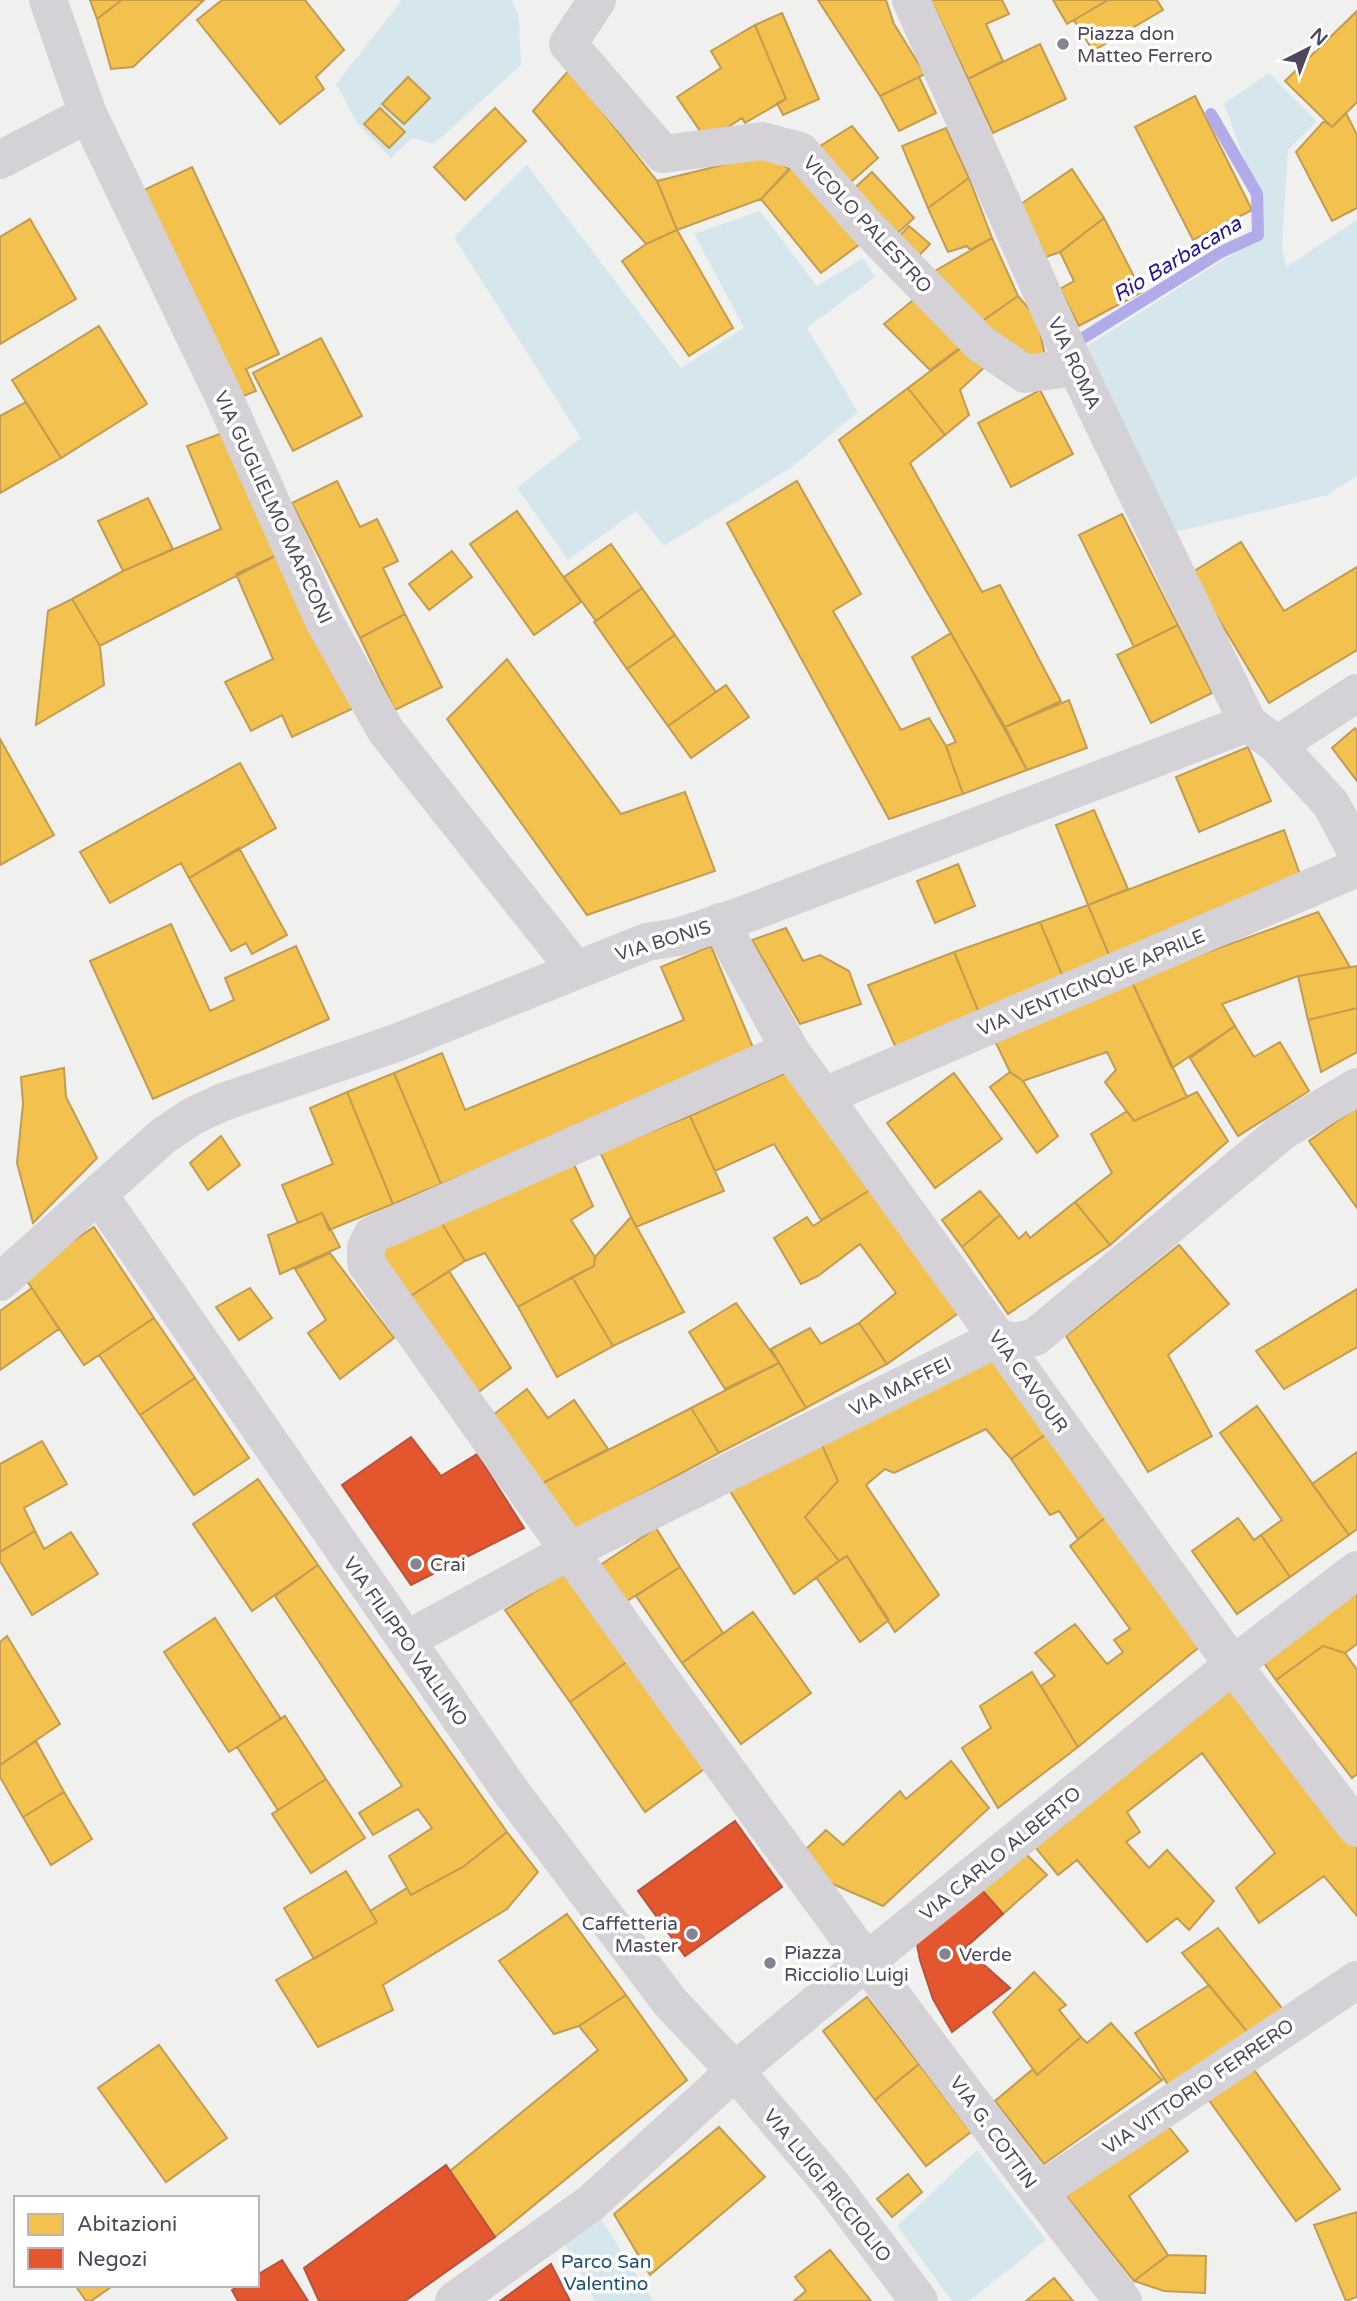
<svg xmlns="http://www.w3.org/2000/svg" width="1357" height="2301" font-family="'Varela Round',sans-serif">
<rect width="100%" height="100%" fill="#f0f0ef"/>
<path fill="#d5e7ed" d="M402,0H512L519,19L521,65L434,144L412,138L391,158L358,124L336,84Z
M1269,73L1317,121L1288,150L1282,245L1286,267L1357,220V476L1327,495L1172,533L1081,350L1259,237L1257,194L1224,104Z
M527,165L681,368L744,328L694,234L760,211L817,286L863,258L875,277L807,328L858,412L792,467L664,546L636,511L568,560L517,488L581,438L454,237Z
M977,2150L1046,2240L969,2301H952L897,2226Z
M591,2203L653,2301H595L557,2229Z"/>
<path fill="#f2c14e" stroke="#c19c52" stroke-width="2" d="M90,0H122L97,19Z
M122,0H204L133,67L111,69L97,19Z
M222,0H305L344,50L316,77L324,89L280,124L197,20Z
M818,0H886L894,24L925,74L880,96Z
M931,0H1002L1009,14L986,24L1003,61L968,79Z
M1053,0H1108L1067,24Z
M1108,0H1157L1163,10L1093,51L1074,20Z
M1357,11V102L1332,127L1285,81Z
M782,13L819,99L783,115L777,103L786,99L755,25Z
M755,25L786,99L745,123L742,118L707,141L677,97L721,68L711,51Z
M1040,44L1066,99L993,133L968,79Z
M569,70L657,181L677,230L646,244L533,111Z
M408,77L430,98L404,124L382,104Z
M919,77L936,113L899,131L880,96Z
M1195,96L1252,210L1193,240L1135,127Z
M380,108L405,132L389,148L364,124Z
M495,108L526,141L465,200L434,167Z
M1346,113L1357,135V208L1332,221L1296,152L1324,121L1332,127Z
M852,126L878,158L842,190L809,153Z
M946,128L969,178L928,208L902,146Z
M755,157L774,159L789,169L761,199L677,230L657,181Z
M796,163L864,241L821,273L761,199Z
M192,167L279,354L246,369L256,391L241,397L144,190Z
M1072,169L1104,218L1060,252L1046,257L1021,204Z
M872,172L914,218L889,241L847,195Z
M969,178L992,238L970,250L967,246L948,252L928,208Z
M1104,218L1142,292L1079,326L1060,289L1074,281L1060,252Z
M30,219L76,299L0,344V237Z
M909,226L930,244L911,264L891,245Z
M677,230L733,328L689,356L622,261L646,244Z
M992,238L1018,296L974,327L923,278Z
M918,296L969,341L930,370L884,324Z
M1018,296L1037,318L1045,355L1026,367L974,327Z
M99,326L147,404L61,458L12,380Z
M321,338L362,416L293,451L253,373Z
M968,343L990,362L960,390L969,415L945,435L908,388Z
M908,388L945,435L910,463L982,592L1000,585L1061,701L1005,727L839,440Z
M1040,390L1073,454L1011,487L978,423Z
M26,402L61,458L0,493V416Z
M236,428L287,550L100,646L72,599L123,571L221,529L187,446Z
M337,481L360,527L377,519L398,561L383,568L405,614L360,638L292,503Z
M797,481L861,594L833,611L901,730L929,718L946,746L963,794L889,819L727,523Z
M148,498L173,549L123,571L98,521Z
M517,511L581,602L534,635L470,544Z
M1122,514L1178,625L1134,647L1079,535Z
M1241,542L1284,611L1357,567V650L1269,703L1191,573Z
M611,544L642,588L596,621L564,577Z
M287,550L356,707L292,737L282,715L251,731L225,682L273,659L236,574Z
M452,551L472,577L429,610L409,584Z
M642,588L675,635L627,669L594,622Z
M72,599L100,646L104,685L36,725L48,611Z
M405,614L442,687L395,710L360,638Z
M1178,625L1212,693L1151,723L1117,655Z
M951,633L1027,770L963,794L946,746L956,742L912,657Z
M675,635L716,692L668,726L627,669Z
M507,659L621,814L685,792L715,871L587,915L447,719Z
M726,685L749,717L691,758L668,726Z
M1069,700L1087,748L1027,770L1005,727Z
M1355,728L1357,731V781L1332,748Z
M0,739L54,835L0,865Z
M1248,747L1271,801L1199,832L1176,777Z
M240,763L276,828L189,878L181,863L110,903L80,852Z
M1094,810L1128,889L1088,905L1056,825Z
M1284,830L1303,883L1112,962L1088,905Z
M239,848L287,935L252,954L246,943L231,951L189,878Z
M958,864L975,906L935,923L917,881Z
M1088,905L1112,962L1065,982L1040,922Z
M1318,912L1350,967L1298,976L1222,1004L1235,1026L1172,1068L1131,980Z
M1040,922L1065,982L980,1015L954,952Z
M171,924L210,1011L234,1000L225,978L296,946L329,1019L153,1099L90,961Z
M786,928L803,961L820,955L849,971L861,1004L800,1024L752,940Z
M711,946L756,1055L441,1184L394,1073L442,1053L465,1110L684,1020L661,967Z
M954,952L980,1015L896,1048L868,985Z
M1357,966V1008L1308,1020L1298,976Z
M1131,980L1187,1097L1134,1121L1105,1082L1116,1070L1107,1052L1023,1081L1010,1072L995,1041Z
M1357,1008V1052L1321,1072L1308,1020Z
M1235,1026L1254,1057L1280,1042L1309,1091L1238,1136L1190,1058Z
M64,1068L66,1097L97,1158L33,1223L17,1163L23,1104L21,1077Z
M795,1069L878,1185L821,1220L774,1144L715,1171L690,1116Z
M1010,1072L1023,1081L1058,1136L1037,1153L990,1087Z
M394,1073L441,1184L393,1204L347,1092Z
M954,1073L1002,1139L935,1188L887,1123Z
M347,1092L393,1204L329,1230L322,1213L298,1223L282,1185L333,1164L310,1108Z
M1197,1092L1228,1141L1110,1245L1075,1202L1112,1173L1091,1134L1127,1111L1134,1121Z
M1357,1107V1208L1309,1141Z
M690,1116L724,1191L636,1227L600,1152Z
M221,1136L240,1165L208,1190L190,1163Z
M572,1160L593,1206L571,1220L595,1257L594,1266L518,1307L485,1253L465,1261L438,1217Z
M878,1185L967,1307L887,1364L859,1323L896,1293L860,1244L818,1276L801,1284L774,1238L807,1217L813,1226Z
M980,1191L1000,1215L962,1247L942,1220Z
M1075,1202L1110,1245L1008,1314L962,1247L1000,1215L1019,1239L1026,1232L1030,1238Z
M322,1213L340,1247L280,1274L268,1235Z
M438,1217L465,1261L409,1297L373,1240Z
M631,1217L684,1312L613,1346L572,1277L594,1266L595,1257Z
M94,1227L154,1318L84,1365L23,1275Z
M1179,1245L1229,1304L1168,1355L1212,1436L1148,1472L1066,1336Z
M330,1253L394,1338L340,1379L308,1333L326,1320L295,1269Z
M449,1271L511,1368L477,1393L409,1297Z
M572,1277L613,1346L557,1377L518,1307Z
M32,1288L59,1329L0,1370V1311Z
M250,1288L272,1318L239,1340L216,1307Z
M1357,1289V1347L1284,1389L1256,1351Z
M736,1303L779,1363L725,1389L689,1332Z
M154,1318L195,1378L140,1415L99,1355Z
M859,1323L887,1364L806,1408L771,1349L810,1328L821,1344Z
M1003,1351L1056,1427L1011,1459L986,1429L894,1473L885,1469L866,1485L939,1595L895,1632L847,1556L839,1561L805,1517L838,1481L821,1443Z
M779,1363L806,1408L719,1453L691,1408Z
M195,1378L249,1458L194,1495L140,1415Z
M527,1389L548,1418L574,1400L608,1449L537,1486L489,1418Z
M1257,1406L1349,1535L1290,1577L1261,1535L1282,1520L1220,1433Z
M691,1408L719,1453L569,1534L537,1486Z
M1056,1427L1115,1510L1078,1539L1059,1511L1050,1515L1011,1459Z
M42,1441L67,1484L24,1508L35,1531L0,1552V1464Z
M821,1443L838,1481L805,1517L839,1561L794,1594L728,1488Z
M1357,1452V1529L1349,1535L1312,1484Z
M258,1479L318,1565L252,1611L193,1524Z
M1115,1510L1204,1643L1078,1747L1041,1686L1055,1676L1035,1653L1075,1624L1107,1664L1123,1652L1114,1640L1130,1629L1070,1546Z
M1238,1518L1254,1540L1261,1535L1290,1577L1237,1614L1192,1551Z
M656,1528L680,1567L624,1603L599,1566Z
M35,1531L44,1549L71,1532L98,1574L32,1615L0,1561V1552Z
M847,1556L889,1620L860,1642L816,1577Z
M318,1565L507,1832L463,1867L411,1895L389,1856L432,1828L418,1809L373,1835L359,1813L402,1786L275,1596Z
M680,1567L723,1633L682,1663L636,1596Z
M569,1571L631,1659L570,1702L505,1610Z
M1357,1578V1644L1345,1653L1323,1646L1276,1680L1256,1652Z
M753,1612L811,1693L741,1744L682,1663Z
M215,1618L281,1719L229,1752L164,1652Z
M7,1636L60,1724L0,1765V1642Z
M1323,1646L1345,1653L1357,1670V1774L1352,1778L1276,1680Z
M631,1659L707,1767L645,1812L570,1702Z
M1032,1672L1078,1747L998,1808L962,1748L991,1728L980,1706Z
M1232,1680L1357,1835V1916L1324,1876L1259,1923L1236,1888L1275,1853L1202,1753L1127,1812L1140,1832L1126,1842L1149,1868L1167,1850L1214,1901L1189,1930L1177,1918L1147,1942L1077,1860L1058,1875L1026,1836Z
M285,1716L326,1779L278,1810L237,1747Z
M36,1741L64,1792L23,1817L0,1777V1765Z
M951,1761L989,1808L883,1906L828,1882L805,1850L826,1830L843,1845L900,1791L906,1799Z
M326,1779L365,1838L311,1873L272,1814Z
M64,1792L92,1839L51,1865L23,1817Z
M507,1832L538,1872L507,1909L383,1985L393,2010L318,2047L276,1980L377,1922L370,1911L407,1888L411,1895L463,1867Z
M1016,1844L1047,1875L1003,1914L974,1881Z
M346,1871L377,1922L314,1959L284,1908Z
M567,1914L626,1995L579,2026L554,2034L499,1961Z
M1218,1928L1285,2012L1250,2035L1182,1953Z
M1034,1972L1066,2005L1059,2010L1081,2037L1037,2075L993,2012Z
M1209,1985L1250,2035L1170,2088L1135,2033Z
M626,1995L687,2080L495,2237L450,2171L598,2050L579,2026Z
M867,1997L919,2064L875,2100L823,2031Z
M1111,2023L1162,2080L1044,2164L995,2101L1033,2069L1037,2075L1081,2037L1087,2043Z
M159,2045L227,2138L166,2182L98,2088Z
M1247,2060L1340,2189L1296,2221L1203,2092Z
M919,2064L971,2132L926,2166L875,2100Z
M1160,2116L1188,2151L1129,2196L1168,2255L1134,2281L1057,2184Z
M719,2127L765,2177L650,2275L614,2214Z
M908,2174L922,2192L892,2217L877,2199Z
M1357,2212V2297L1346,2301L1314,2225Z
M830,2250L871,2301H794L806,2291L795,2277Z
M1168,2255L1206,2256L1205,2293L1164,2291L1134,2281Z
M1054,2278L1073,2301H1026Z
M75,2285H114L91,2301H86Z"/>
<path fill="#e4572e" stroke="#b7523c" stroke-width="2" d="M411,1437L441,1476L477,1454L524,1528L411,1585L342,1485Z
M735,1821L782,1887L685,1956L638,1891Z
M974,1881L1003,1914L965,1948L1010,1988L952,2032L933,1999L920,1960L914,1929Z
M446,2165L495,2237L405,2301H319L304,2268Z
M282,2260L308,2301H238L232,2290L240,2285H257V2275Z
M551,2264L570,2301H500Z"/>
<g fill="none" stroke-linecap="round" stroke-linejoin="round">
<path stroke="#b2abe9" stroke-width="12" d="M1075,343L1221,252L1258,235L1257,194L1211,114"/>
<path stroke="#d4d2d6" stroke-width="38" d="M48,0L88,114L223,395L324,621L386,731L576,970
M597,0L568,44L663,154L763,141L800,151L865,225L980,343L1025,374L1076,367
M911,0L1065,344L1248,723L1277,745L1331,804L1357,853
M0,160L88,114
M1277,745L1357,693
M720,922L790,1050L1233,1665L1357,1828
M790,1050L372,1235L366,1248V1263C612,1614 861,1962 1123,2301
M825,1096L1357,868
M99,1195L509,1789L670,2002L735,2071L831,2184L919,2301
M0,1282L163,1136L193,1116L223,1102L396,1043L647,942L678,937L738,917L1248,723
M406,1640L568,1552L998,1338L1016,1342L1035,1337L1283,1131L1357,1087
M1039,2192L1357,1980
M454,2301L591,2203L735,2071L868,1960L1233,1665L1357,1570"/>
</g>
<g fill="#87828f" stroke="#fff" stroke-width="2.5">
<circle cx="1063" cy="44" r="7"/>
<circle cx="416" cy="1564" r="7"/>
<circle cx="692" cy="1934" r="7"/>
<circle cx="945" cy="1954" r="7"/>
<circle cx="770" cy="1963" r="7"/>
</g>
<g text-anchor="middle" stroke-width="7" stroke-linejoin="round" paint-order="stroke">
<g font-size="19" fill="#4f475b" stroke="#fff" text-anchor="start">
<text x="1077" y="40">Piazza don<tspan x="1077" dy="22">Matteo Ferrero</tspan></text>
<text x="430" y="1571">Crai</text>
<text x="678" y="1930" text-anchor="end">Caffetteria<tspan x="678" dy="22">Master</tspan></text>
<text x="784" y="1959">Piazza<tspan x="784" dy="22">Ricciolio Luigi</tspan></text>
<text x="959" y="1961">Verde</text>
</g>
<g font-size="19" fill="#4f475b" stroke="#fff">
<text transform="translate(868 224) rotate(47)" y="7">VICOLO PALESTRO</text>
<text transform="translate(1075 363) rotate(65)" y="7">VIA ROMA</text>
<text transform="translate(274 507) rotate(65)" y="7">VIA GUGLIELMO MARCONI</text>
<text transform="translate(663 940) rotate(-17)" y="7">VIA BONIS</text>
<text transform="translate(1091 982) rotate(-23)" y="7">VIA VENTICINQUE APRILE</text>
<text transform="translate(1029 1381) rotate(54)" y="7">VIA CAVOUR</text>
<text transform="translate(900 1386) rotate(-26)" y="7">VIA MAFFEI</text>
<text transform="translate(406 1641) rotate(55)" y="7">VIA FILIPPO VALLINO</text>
<text transform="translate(1000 1853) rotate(-39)" y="7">VIA CARLO ALBERTO</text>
<text transform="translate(1198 2086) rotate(-34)" y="7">VIA VITTORIO FERRERO</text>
<text transform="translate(994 2132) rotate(54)" y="7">VIA G. COTTIN</text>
<text transform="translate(828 2185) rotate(51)" y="7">VIA LUIGI RICCIOLIO</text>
</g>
<g font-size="19" fill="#1c5378" stroke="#fff">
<text x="606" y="2268">Parco San<tspan x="606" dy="22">Valentino</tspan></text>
</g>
<g font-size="21" font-style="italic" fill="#2414a1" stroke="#fff">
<text transform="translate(1177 259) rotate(-31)" y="7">Rio Barbacana</text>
</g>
</g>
<rect x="14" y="2196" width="245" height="91" fill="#ffffff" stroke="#b9b5bd" stroke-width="2"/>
<rect x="28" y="2214" width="35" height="21" fill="#f2c14e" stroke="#b9b5bd" stroke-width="2"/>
<text x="77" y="2231" font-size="21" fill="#4f475b">Abitazioni</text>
<rect x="28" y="2248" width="35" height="21" fill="#e4572e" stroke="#b9b5bd" stroke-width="2"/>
<text x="77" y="2266" font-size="21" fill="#4f475b">Negozi</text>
<g transform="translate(1308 49) rotate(42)" stroke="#ffffff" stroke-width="5" paint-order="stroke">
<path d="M0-5L12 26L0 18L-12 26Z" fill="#4f475b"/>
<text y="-10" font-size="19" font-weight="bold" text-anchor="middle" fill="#4f475b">N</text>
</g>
</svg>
